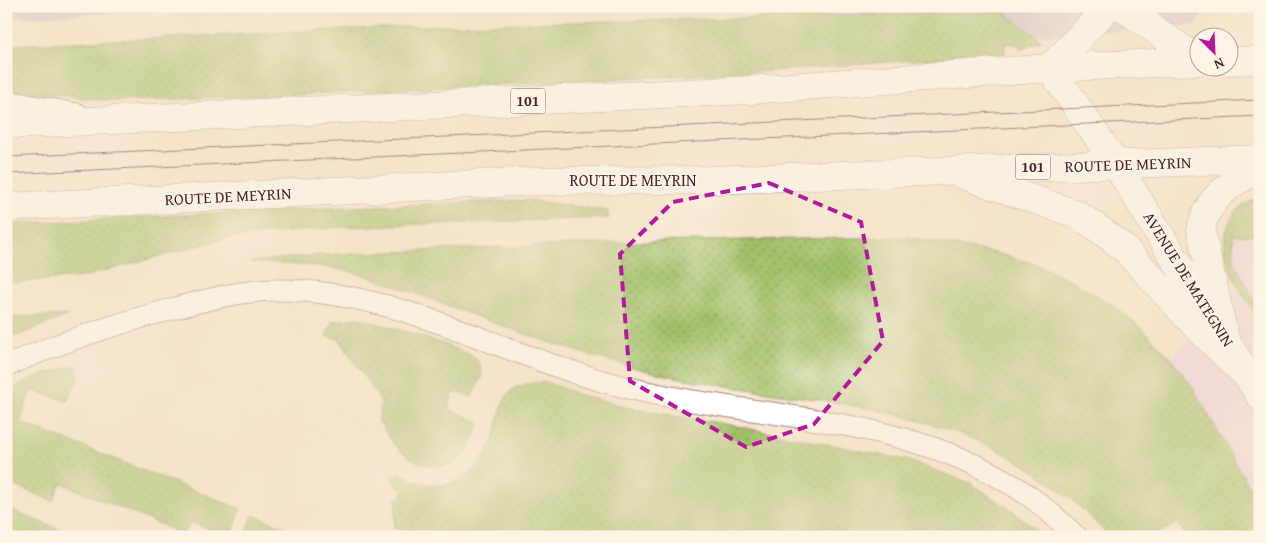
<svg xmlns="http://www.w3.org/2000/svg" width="1266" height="543" font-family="'Gentium Book Plus',serif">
<defs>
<pattern id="grass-dots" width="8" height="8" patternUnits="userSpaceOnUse" patternTransform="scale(1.25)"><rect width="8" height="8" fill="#a1c068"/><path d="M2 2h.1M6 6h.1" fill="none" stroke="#859b56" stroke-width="1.8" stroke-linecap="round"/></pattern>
</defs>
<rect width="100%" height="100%" fill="#fcf5e5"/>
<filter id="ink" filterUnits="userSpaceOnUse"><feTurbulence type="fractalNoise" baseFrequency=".02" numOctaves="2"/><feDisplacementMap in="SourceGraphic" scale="10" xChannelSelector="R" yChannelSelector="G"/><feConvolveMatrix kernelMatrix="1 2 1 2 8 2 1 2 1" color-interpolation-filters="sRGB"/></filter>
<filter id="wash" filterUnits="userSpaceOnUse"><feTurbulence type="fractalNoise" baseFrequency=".0096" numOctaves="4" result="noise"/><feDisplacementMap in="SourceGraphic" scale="20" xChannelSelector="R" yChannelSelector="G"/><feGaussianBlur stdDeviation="1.12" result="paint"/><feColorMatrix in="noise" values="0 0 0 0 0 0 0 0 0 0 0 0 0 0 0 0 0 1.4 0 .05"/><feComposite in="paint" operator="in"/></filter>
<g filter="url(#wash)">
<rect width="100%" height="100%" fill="#f4e4c9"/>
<path fill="#efd0e6" d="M1260,198V506L1193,388L1171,358L1237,286L1225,255L1224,234L1231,217L1242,206Z"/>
<path fill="#cdbed2" d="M6,6H264L6,18Z
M767,6H1206L1197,25L769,54Z"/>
<path fill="url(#grass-dots)" stroke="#76704a" d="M992,12H1004L1042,41L1020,50V45L1005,43V53L771,71L288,95L116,101L6,90V45L445,25Z
M1260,198V236L1233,235L1234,261L1255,302H1260V316H1257C1238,287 1214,256 1230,221C1235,209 1248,201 1260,198Z
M528,200L608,211L609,218L338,227L227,238L82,277L6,283V224L301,209Z
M907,237L996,253L1035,264L1071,280L1114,306L1146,332L1171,358L1193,388L1260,506V537H1187L1177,523L1152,537H1109C1075,497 1028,462 980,442C877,397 760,397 652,372C579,355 508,328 438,302C414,293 389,283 364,275C328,264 288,265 250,262L318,255L639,242Z
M69,315L6,340V318Z
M359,318L436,341L475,357L481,367L482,375L472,397L454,392L448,409L480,422C475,434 471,452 460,459C440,474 411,463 396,446C389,439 384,428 378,420L381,401L339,339L326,336L333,321Z
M76,365L79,377L67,401L31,390L20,422L241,509L231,537L191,522L183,534L61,483L53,501L6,482V392L30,379Z
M546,382L580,395L634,409L726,424L906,460L970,483L1017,514L1045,537H414L394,528L397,498L400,499L404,489L395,485L390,477L400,473C437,497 471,484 491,445C499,430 498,400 513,389C523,383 535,383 546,382Z
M6,508L78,537H6Z
M253,515L311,537H245Z"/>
</g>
<g filter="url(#ink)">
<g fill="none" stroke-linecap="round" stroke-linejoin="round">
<defs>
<path id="service" d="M6,101L78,114
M6,366C60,342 115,324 172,309C205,300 239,291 273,290C397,288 504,357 621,386C757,421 911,412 1029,496C1046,508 1062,523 1077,537"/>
<path id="minor" d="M1121,6L1198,60
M1050,68L1109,6"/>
<path id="secondary" d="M1116,164L1260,396"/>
<path id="primary" d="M1228,61L1260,60
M1050,68L1116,164
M6,125L750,90L1050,68L1198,61
M963,175L1076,214L1102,231L1125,249L1193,323L1250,379
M6,207L537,181L709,180L1260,159
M1224,335L1201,231C1206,198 1231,182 1260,169"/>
</defs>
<use href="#service" stroke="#9f827a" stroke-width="23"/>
<use href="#minor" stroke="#9f827a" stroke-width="29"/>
<use href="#secondary" stroke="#9f827a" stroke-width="29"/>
<use href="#primary" stroke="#9f827a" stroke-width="29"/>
<use href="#service" stroke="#fff" stroke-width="21"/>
<use href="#minor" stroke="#fff" stroke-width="28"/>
<use href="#secondary" stroke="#fff" stroke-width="28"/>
<use href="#primary" stroke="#fff" stroke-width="28"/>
<path stroke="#4a1f2b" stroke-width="1" d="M6,157L1260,100
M6,174L1260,116"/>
</g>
</g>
<path d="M0 0H1266V543H0ZM769,183L861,222L883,341L814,424L746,447L630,381L620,254L673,202Z" fill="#f4e4c9" fill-opacity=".55" fill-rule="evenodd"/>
<path fill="none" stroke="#b5179e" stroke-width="4" stroke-dasharray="10 6" stroke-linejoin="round" d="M769,183L861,222L883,341L814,424L746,447L630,381L620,254L673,202Z"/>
<g text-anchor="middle" stroke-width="4" stroke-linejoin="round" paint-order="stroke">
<g fill="#fcf5e5" stroke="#7f5f63" stroke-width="1">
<rect x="510.5" y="88.5" width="35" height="25" rx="4"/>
<rect x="1015.5" y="154.5" width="35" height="25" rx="4"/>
</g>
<g font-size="15" font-weight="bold" fill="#4a1f2b">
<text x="528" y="106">101</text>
<text x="1033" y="172">101</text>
</g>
<g font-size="16" fill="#4a1f2b" stroke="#fcf5e5">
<text transform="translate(1128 164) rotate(-2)" y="6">ROUTE DE MEYRIN</text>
<text x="633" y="186">ROUTE DE MEYRIN</text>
<text transform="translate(228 196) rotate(-3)" y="6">ROUTE DE MEYRIN</text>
<text transform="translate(1189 279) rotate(58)" y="6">AVENUE DE MATEGNIN</text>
</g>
</g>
<rect width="1266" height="543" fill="none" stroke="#fcf5e5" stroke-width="25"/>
<g transform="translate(1214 52) rotate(156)"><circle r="24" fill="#fcf5e5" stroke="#b59f9b"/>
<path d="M0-4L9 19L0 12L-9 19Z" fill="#b5179e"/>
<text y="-8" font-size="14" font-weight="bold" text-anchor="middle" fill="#4a1f2b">N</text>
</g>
</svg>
